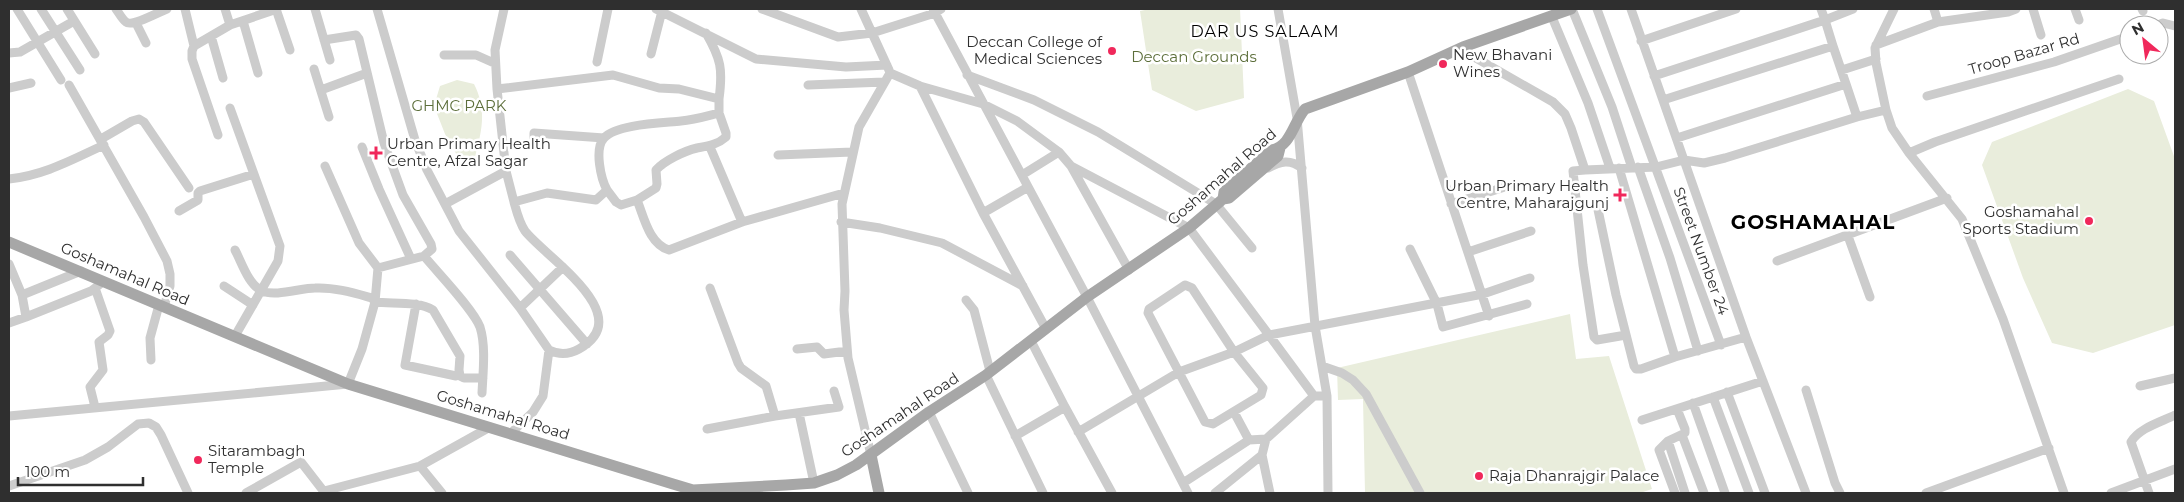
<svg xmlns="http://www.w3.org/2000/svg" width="2184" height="502" font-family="Montserrat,sans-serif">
<rect width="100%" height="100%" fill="#fff"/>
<path fill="#e9eddc" d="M1150,9H1240L1244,98L1196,111L1152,90L1140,11Z
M457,80L474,84C487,110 482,130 475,157H458L445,134L434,106L440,86Z
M2128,89L2154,101L2175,159V325L2093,353L2052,343L2023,278L1982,165L1992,142Z
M1570,314L1576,359L1609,356L1652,489L1640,493H1365L1363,399L1338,400L1337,368Z"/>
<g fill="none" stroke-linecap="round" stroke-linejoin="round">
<path stroke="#ccc" stroke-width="9" d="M17,9L61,80
M41,9L80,70
M67,9L95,54
M116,9C119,13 122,19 126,22C132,27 159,12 167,9
M185,9L194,46L192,51V59L218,135
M225,9L230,25
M276,9L290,50
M315,9L330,60
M377,9L415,140L427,170L459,231L520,308L549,350C559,355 570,354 579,349C639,315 545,257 525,231C519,222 517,213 514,202
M656,9L756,59L846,67L887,65
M762,9L838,37L872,33L935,13L941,9
M861,9L889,70
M933,9L1087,297L1188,493
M1278,9L1297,118L1315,326L1327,396L1328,493
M1572,9L1612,107L1632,168
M1597,9L1721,345
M1631,9L1746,337L1806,493
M1821,9L1825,20L1853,9
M1894,9L1875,48L1876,63L1886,110L1892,128L1909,153L1962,219L2003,319L2064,493
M2033,9L2041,35
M2075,9L2079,20
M2142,9L2143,11
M1552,17L1588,103L1610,168
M243,21L258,73
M1938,22L2008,12L2016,9
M136,23L146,43
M2158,25L2163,23L2175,26
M706,33C721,59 723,69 719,99
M211,36L223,78
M324,40L356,35L359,39L384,143L403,195L431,244L432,249L424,256L378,268
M1641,41L1736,9
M1876,45L1938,22L1934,9
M194,46L230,25L277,9
M1463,47L1469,54L1553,102L1565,114L1571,128L1585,170L1656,167L1684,160L1704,163L1725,158L1857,117L1886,110
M9,53L20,52L74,21
M651,54L662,11
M444,55H476L494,63
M597,62L608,9
M314,69L329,117
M1842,70L1876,59
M1408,72L1489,316
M890,73L920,86L983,104L1017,121L1059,152
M967,75L1034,100L1098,132L1216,204L1252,248
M1654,76L1825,20L1833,46
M69,85L144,217L167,261L170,274V286L164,307
M808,85L884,82
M920,86L983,213L1046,329
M9,88L31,83
M497,89L495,50L504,9
M321,90L367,73
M1927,96L2054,62L2129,36
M1663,100L1833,46L1846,84
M230,108L280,246L278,261L235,336
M534,138V133L604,138
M1677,138L1846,84L1857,117
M101,139L132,121L139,119L144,122L189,188
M362,147L379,189L411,259
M710,147L742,222
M1909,153L1935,142L2119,79
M778,155L852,152
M1638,167L1670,258L1698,351
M1268,168C1281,161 1290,159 1302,168
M1619,168L1675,357
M1585,170L1573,171L1583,265L1594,337L1597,340L1626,335
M1022,175L1059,152L1071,166
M9,179C45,175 71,160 104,145
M607,190C601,179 594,149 604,138C616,124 663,123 681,121C694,120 707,116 719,113L726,133V137C717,145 708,146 697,148C684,151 664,161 656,170L657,184L656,188L637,200C644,217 649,244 669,250L742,222L844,193
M637,200L621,205L616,202L607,190L596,200L547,193L514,202L506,171L497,89L613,75L659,88L679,89L719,99V113
M445,204L506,171
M1451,204L1508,186
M1597,205L1616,295L1634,366L1636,369H1641L1675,357L1746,337
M179,211L198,200V193L200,191L254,174
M983,213L1028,187
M841,222L880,228L942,243L1023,286
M1848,236L1870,297
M1410,249L1437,304L1443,327L1527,304
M235,250C242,263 248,284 262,291C275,297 301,288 315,288C334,287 354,293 372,298L375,302C393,304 419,301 433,310L460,356L459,370L460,376L464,378H483
M1468,252L1531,231
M510,255L587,344
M424,256C438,273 473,309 480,327C486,346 483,372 482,393
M1777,261L1947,198
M9,264L22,295
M1185,285L1192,288L1234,352L1263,388L1261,395L1213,424L1205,422L1148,313L1149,309Z
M224,286L253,305
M710,288L738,363L741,368L766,386L775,416
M966,300L974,310L990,371
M416,304L405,365L456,376
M520,308L563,267
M26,317L91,291L99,285
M9,323L26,317L22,295L81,271
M1031,341L1065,407L1112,493
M797,349L817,347L824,354L847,351
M151,360L150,338L159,305
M1322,366L1342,373L1353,380L1366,394L1420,493
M986,375L1043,493
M2140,386L2175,378
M1806,390L1835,483L1840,493
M1727,392L1765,493
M1327,396H1314L1269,335L1483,294L1530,278
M1713,397L1749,493
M1693,403L1725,493
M95,407L90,387L103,370L99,342L108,335L110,331L95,288
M929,412L968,493
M1234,412L1249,440L1266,439
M799,413L814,483
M9,416L348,384L362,349L375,302L378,268L359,243L325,166
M1642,420L1763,381
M707,429L775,416L839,407L834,391
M1078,432L1179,372L1234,352L1269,335L1189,228L1071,166L1129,270
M511,433L533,412L543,396L549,350
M1682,435L1704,493
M1015,436L1065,407
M1668,441L1685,493
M871,455L848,358L844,310L845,291L842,204L859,127L890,73
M420,466L442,493
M1183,483L1249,440
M9,486L85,460L108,447L138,424L149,423L156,427L161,435L188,493
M324,491L420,466L490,427
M246,493L301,462L325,493
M1215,493L1262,455
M1270,493L1262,455L1266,439L1314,396
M1675,493L1659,450L1668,441L1685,433V429L1677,409
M1926,493L2049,448
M2111,493L2175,469
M2149,493L2131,442C2139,428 2161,422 2175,415"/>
<path stroke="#a7a7a7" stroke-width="11" d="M1223,199L1229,198L1278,156L1280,148
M9,242L348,384L673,484L693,490L786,485L814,483L837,475L856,465L929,412L986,375L1087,297L1189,228L1223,199L1224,192L1272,150C1291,146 1293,123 1305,109L1408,72L1463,47L1571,9
M871,455L879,493"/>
</g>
<g fill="#f0285b" stroke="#fff" stroke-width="2">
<circle cx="1112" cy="51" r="5"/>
<circle cx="1443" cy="64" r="5"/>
<path d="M373.5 145.5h5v5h5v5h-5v5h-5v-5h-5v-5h5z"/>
<path d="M1617.5 187.5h5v5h5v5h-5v5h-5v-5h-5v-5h5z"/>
<circle cx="2089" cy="221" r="5"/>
<circle cx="198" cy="460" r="5"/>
<circle cx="1479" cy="476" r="5"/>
</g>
<g text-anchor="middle" stroke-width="5" stroke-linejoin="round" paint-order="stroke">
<g font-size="15" fill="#2f2f2f" stroke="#fff" text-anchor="start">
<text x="1102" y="47" text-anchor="end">Deccan College of<tspan x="1102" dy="17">Medical Sciences</tspan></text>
<text x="1453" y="60">New Bhavani<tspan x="1453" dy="17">Wines</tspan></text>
<text x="387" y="149">Urban Primary Health<tspan x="387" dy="17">Centre, Afzal Sagar</tspan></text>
<text x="1609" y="191" text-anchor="end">Urban Primary Health<tspan x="1609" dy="17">Centre, Maharajgunj</tspan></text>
<text x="2079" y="217" text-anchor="end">Goshamahal<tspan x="2079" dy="17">Sports Stadium</tspan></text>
<text x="208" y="456">Sitarambagh<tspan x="208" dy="17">Temple</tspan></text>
<text x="1489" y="481">Raja Dhanrajgir Palace</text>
</g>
<g font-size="15" fill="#2f2f2f" stroke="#fff">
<text transform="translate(2024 54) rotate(-16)" y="5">Troop Bazar Rd</text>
<text transform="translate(1222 177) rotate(-41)" y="5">Goshamahal Road</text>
<text transform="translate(1701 251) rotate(70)" y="5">Street Number 24</text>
<text transform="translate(125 274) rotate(23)" y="5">Goshamahal Road</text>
<text transform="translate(503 415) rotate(17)" y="5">Goshamahal Road</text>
<text transform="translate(900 415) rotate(-34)" y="5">Goshamahal Road</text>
</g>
<g font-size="15" fill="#5c6e3a" stroke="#fff">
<text x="1194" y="62">Deccan Grounds</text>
<text x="459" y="111">GHMC PARK</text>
</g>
<g font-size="16" letter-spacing="1" fill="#000" stroke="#fff">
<text x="1265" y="37">DAR US SALAAM</text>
</g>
<g font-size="20" font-weight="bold" letter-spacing="1" fill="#000" stroke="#fff">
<text x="1813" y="229">GOSHAMAHAL</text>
</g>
</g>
<rect width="2184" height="502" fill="none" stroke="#2f2f2f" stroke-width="20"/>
<g transform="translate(2144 40) rotate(331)"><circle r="24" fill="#ffffff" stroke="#acacac"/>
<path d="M0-4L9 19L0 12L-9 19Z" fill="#f0285b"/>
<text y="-8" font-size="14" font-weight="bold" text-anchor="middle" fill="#2f2f2f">N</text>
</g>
<path d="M18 477v8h125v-8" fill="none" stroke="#2f2f2f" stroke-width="2.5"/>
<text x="25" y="477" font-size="15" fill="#2f2f2f" stroke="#ffffff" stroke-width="4" paint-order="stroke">100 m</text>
</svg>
